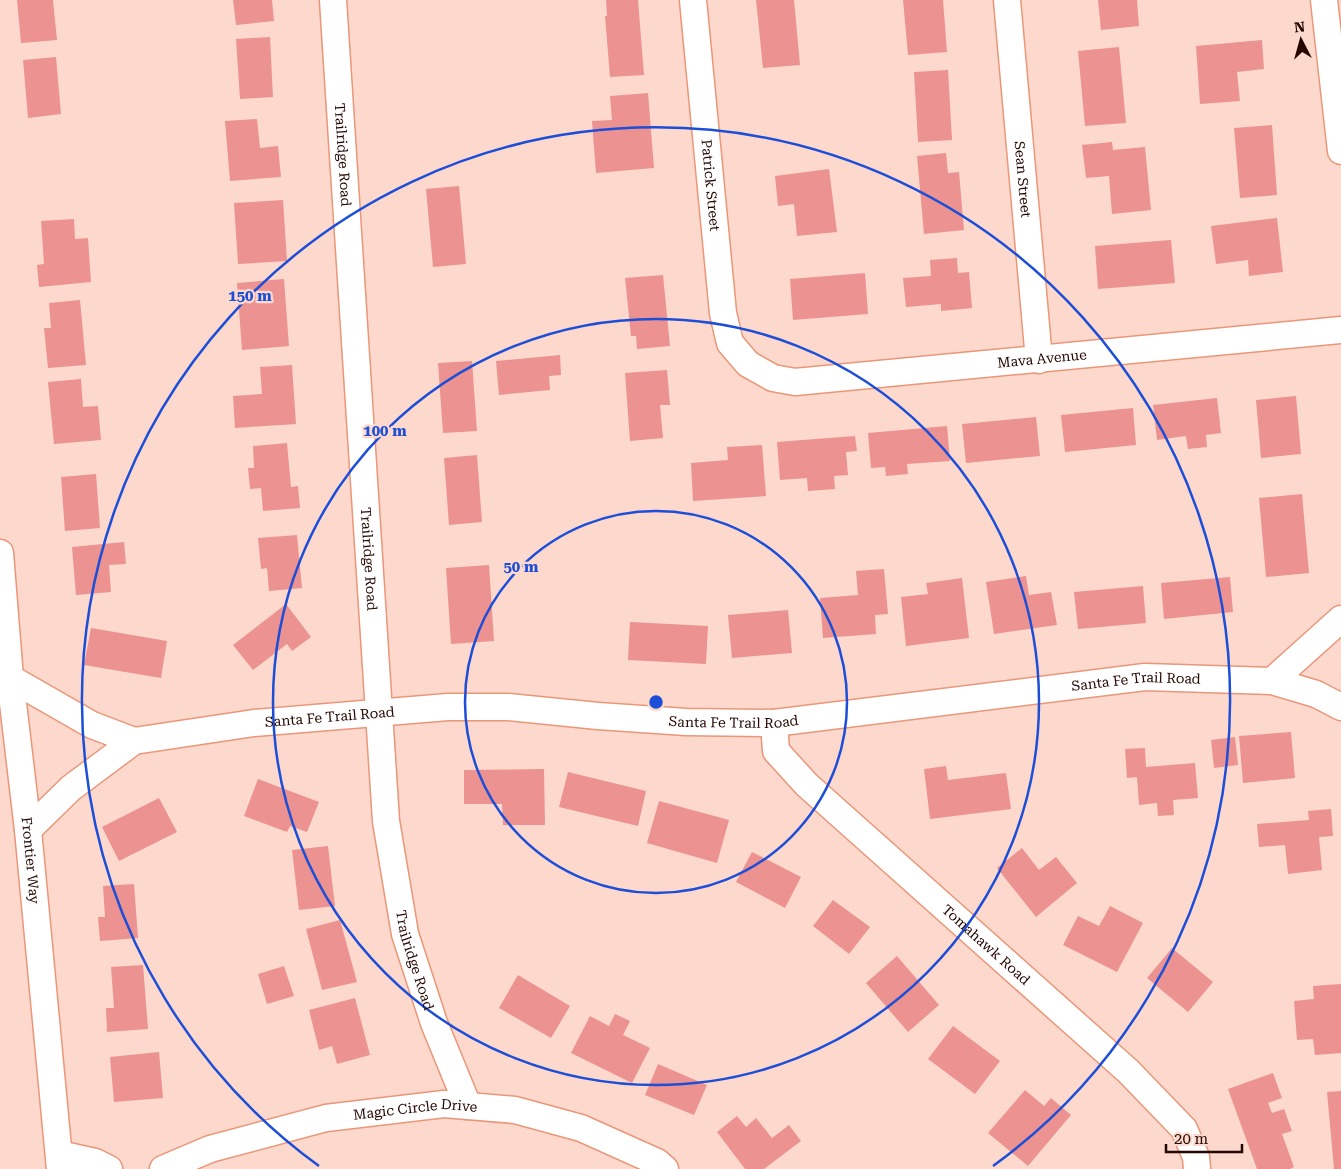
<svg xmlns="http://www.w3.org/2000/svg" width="1341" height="1169" font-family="'Roboto Serif',serif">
<rect width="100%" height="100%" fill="#fdd9cd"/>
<path fill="#ec9291" d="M17,0H53L57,40L21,43Z
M233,0H272L274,21L236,25Z
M606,0H638L644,75L610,77L605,16H607Z
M756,0H794L800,65L763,68Z
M903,0H943L947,52L908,55Z
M1098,0H1137L1139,26L1101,30Z
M270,37L273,97L240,99L236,39Z
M1262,40L1264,69L1237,72L1240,101L1200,104L1196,46Z
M1119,47L1126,123L1085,126L1078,51Z
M56,57L61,114L28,118L23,60Z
M948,70L952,140L918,142L914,72Z
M648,93L654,168L596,173L592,121L612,120L610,96Z
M257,119L260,148L278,146L281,177L230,181L225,121Z
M1272,125L1277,195L1240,198L1234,128Z
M1112,142L1113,150L1145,147L1151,210L1112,214L1109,176L1086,178L1082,145Z
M946,153L948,173L959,172L964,230L924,234L917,156Z
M829,169L837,232L797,236L794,204L778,206L775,176Z
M459,186L466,264L433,267L426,189Z
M283,200L287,261L238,264L234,203Z
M1277,218L1283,272L1249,276L1248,260L1216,264L1211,226Z
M74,219L75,239L88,238L91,282L39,287L37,265L44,264L41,221Z
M1171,240L1175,283L1098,289L1095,246Z
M957,258L958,273L969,272L972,308L941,311V304L906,307L903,278L931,276L930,260Z
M865,273L868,314L793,320L790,279Z
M663,275L670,346L637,349L636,336H631L625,278Z
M284,279L289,346L242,350L237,283Z
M80,300L86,365L48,368L44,328H51L49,303Z
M560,355L561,375L549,376L550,390L499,395L496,361Z
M472,361L477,431L443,433L438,363Z
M292,365L296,424L235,428L233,396L262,394L260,367Z
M667,370L670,405H660L663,438L630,441L625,373Z
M81,379L83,407L98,406L101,440L54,444L48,382Z
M1296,396L1301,454L1261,458L1256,400Z
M1217,398L1221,433L1206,435L1207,447L1188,449L1186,436L1157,440L1153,405Z
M1133,408L1136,445L1065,452L1061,415Z
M1036,417L1040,456L966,463L962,424Z
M947,426L950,461L907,464L908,474L886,476L885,467L871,468L868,433Z
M855,436L857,451L846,452L848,475L834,476L835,489L808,491L807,478L780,480L777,442Z
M287,443L291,487L298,486L300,508L263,511L261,488L250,489L248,468H254L253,446Z
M762,445L766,496L693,501L691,463L728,460L727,447Z
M477,455L482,522L449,525L444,458Z
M96,474L100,528L65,531L61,477Z
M1302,494L1309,573L1266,577L1259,498Z
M297,535L302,588L269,591L267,568L261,569L258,538Z
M124,542L126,564L109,565L111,592L76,595L72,547Z
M489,565L494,641L451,644L446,568Z
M884,569L888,614L875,615L876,634L823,638L820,598L858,595L856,571Z
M1026,576L1029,595L1051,592L1057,625L994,634L986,582Z
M1230,577L1233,612L1164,619L1161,583Z
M962,578L969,638L906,646L901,597L928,594L926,583Z
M1143,586L1146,623L1078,629L1074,592Z
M286,604L311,637L292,651L287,644L253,670L233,645Z
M788,610L792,653L732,658L728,615Z
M630,622L708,626L706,664L628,660Z
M91,628L167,641L161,678L84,665Z
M1291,732L1295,778L1243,783L1239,736Z
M1235,737L1238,765L1214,768L1211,740Z
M1145,748L1146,767L1195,763L1198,798L1173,800L1174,815L1158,816L1157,803L1139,805L1137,777L1127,778L1125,749Z
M946,766L948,780L1006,773L1011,809L930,819L924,769Z
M544,769L545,825H503L502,804H464V770Z
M568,772L646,791L638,826L559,807Z
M258,779L319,802L307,832L290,826L287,832L244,816Z
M159,798L177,832L119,861L102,827Z
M659,801L729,820L717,863L647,843Z
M1331,809L1333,836L1319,837L1322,870L1288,874L1285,845L1259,847L1257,824L1309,820L1308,811Z
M328,846L335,906L299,910L292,850Z
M1022,848L1039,870L1056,857L1077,883L1036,917L997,868Z
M752,852L801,877L785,908L736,882Z
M134,884L138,938L100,941L98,917H105L103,886Z
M833,900L870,927L849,954L813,926Z
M1110,906L1143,923L1117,972L1063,945L1078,916L1099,926Z
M340,920L357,982L322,990L306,929Z
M1172,948L1213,982L1188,1012L1147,978Z
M897,956L939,1005L908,1032L866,983Z
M143,965L148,1029L107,1032L106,1008H114L111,967Z
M284,966L294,996L267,1004L258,974Z
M518,975L570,1006L551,1038L499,1008Z
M1341,984V1053L1315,1055L1313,1039L1297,1040L1294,1001L1314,999L1313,986Z
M355,998L370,1055L337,1064L332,1046L319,1050L309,1010Z
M615,1014L630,1021L623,1035L650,1048L632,1083L571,1053L590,1016L609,1026Z
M953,1026L1000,1061L975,1094L928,1059Z
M159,1052L163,1098L114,1102L110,1057Z
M658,1064L707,1085L694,1115L645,1095Z
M1273,1073L1282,1098L1268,1103L1272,1113L1284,1109L1292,1131L1282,1134L1294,1167L1290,1169H1257L1228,1089Z
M1025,1090L1044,1106L1051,1098L1071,1115L1028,1166L988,1133Z
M1341,1091V1169H1334L1327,1092Z
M737,1116L746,1127L756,1118L772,1138L789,1125L801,1141L764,1169H745L717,1132Z"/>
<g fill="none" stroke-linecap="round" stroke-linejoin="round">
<defs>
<g id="minor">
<path id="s1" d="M333,0L386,821L405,934L434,1023L468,1106"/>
<path id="s2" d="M693,0L723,313L730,343L748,364L773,378L795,382L1341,330"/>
<path id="s3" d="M1007,0L1039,360"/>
<path d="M1324,0L1341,151"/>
<path id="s4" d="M0,553L10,678L28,830L60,1169"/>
<path d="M10,678L92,725L134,741"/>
<path d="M1272,681L1341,619"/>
<path id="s5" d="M774,723L776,751L807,785L1128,1071L1184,1129L1196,1157L1197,1169"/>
<path id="s6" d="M28,830L71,788L134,741L254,723L448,707H508L598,716L686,722L774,723L1145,677L1272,681L1316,694L1341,707"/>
<path d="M59,1154L95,1162L109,1169"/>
<path id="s7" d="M163,1169L210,1149L326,1118L444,1104L515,1110L581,1128L657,1162L665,1169"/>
</g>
</defs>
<use href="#minor" stroke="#ea9678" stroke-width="29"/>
<use href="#minor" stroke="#fff" stroke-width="26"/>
</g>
<g fill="none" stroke="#1d4ed8" stroke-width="2.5">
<circle cx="656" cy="702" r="191"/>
<circle cx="656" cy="702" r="383"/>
<path d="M319 1166A574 574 0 1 1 993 1166"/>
</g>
<g text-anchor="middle" stroke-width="4.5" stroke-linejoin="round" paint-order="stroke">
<g font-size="14" fill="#250701" stroke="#fdd9cd">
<text dy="5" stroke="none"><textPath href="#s1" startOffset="155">Trailridge Road</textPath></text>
<text dy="5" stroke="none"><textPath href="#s3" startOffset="180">Sean Street</textPath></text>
<text dy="5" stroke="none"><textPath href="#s2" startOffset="186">Patrick Street</textPath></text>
<text dy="5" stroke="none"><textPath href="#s2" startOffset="672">Mava Avenue</textPath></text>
<text dy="5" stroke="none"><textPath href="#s1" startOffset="560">Trailridge Road</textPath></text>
<text dy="5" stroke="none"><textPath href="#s6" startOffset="1146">Santa Fe Trail Road</textPath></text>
<text dy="5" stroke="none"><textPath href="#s6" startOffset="336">Santa Fe Trail Road</textPath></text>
<text dy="5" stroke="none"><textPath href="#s6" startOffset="741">Santa Fe Trail Road</textPath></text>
<text dy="5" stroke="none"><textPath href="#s4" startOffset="309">Frontier Way</textPath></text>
<text dy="5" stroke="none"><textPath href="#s5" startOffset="314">Tomahawk Road</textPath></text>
<text dy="5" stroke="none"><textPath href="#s1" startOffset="965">Trailridge Road</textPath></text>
<text dy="5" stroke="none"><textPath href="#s7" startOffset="261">Magic Circle Drive</textPath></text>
</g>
</g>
<circle cx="656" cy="702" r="8" fill="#1d4ed8" stroke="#fdd9cd" stroke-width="2.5"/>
<g font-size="15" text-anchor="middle" font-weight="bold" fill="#1d4ed8" stroke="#fdd9cd" stroke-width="4.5" stroke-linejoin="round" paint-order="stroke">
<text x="250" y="301">150 m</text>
<text x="385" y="436">100 m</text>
<text x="521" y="572">50 m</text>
</g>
<g transform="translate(1301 40) rotate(354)" stroke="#fdd9cd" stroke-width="4" paint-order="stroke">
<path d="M0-4L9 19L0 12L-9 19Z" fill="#250701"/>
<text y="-8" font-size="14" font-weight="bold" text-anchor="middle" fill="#250701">N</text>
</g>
<path d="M1166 1144v8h76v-8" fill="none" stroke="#250701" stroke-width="2.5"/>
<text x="1174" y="1144" font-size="15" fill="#250701" stroke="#fdd9cd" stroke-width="4" paint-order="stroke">20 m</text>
</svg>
